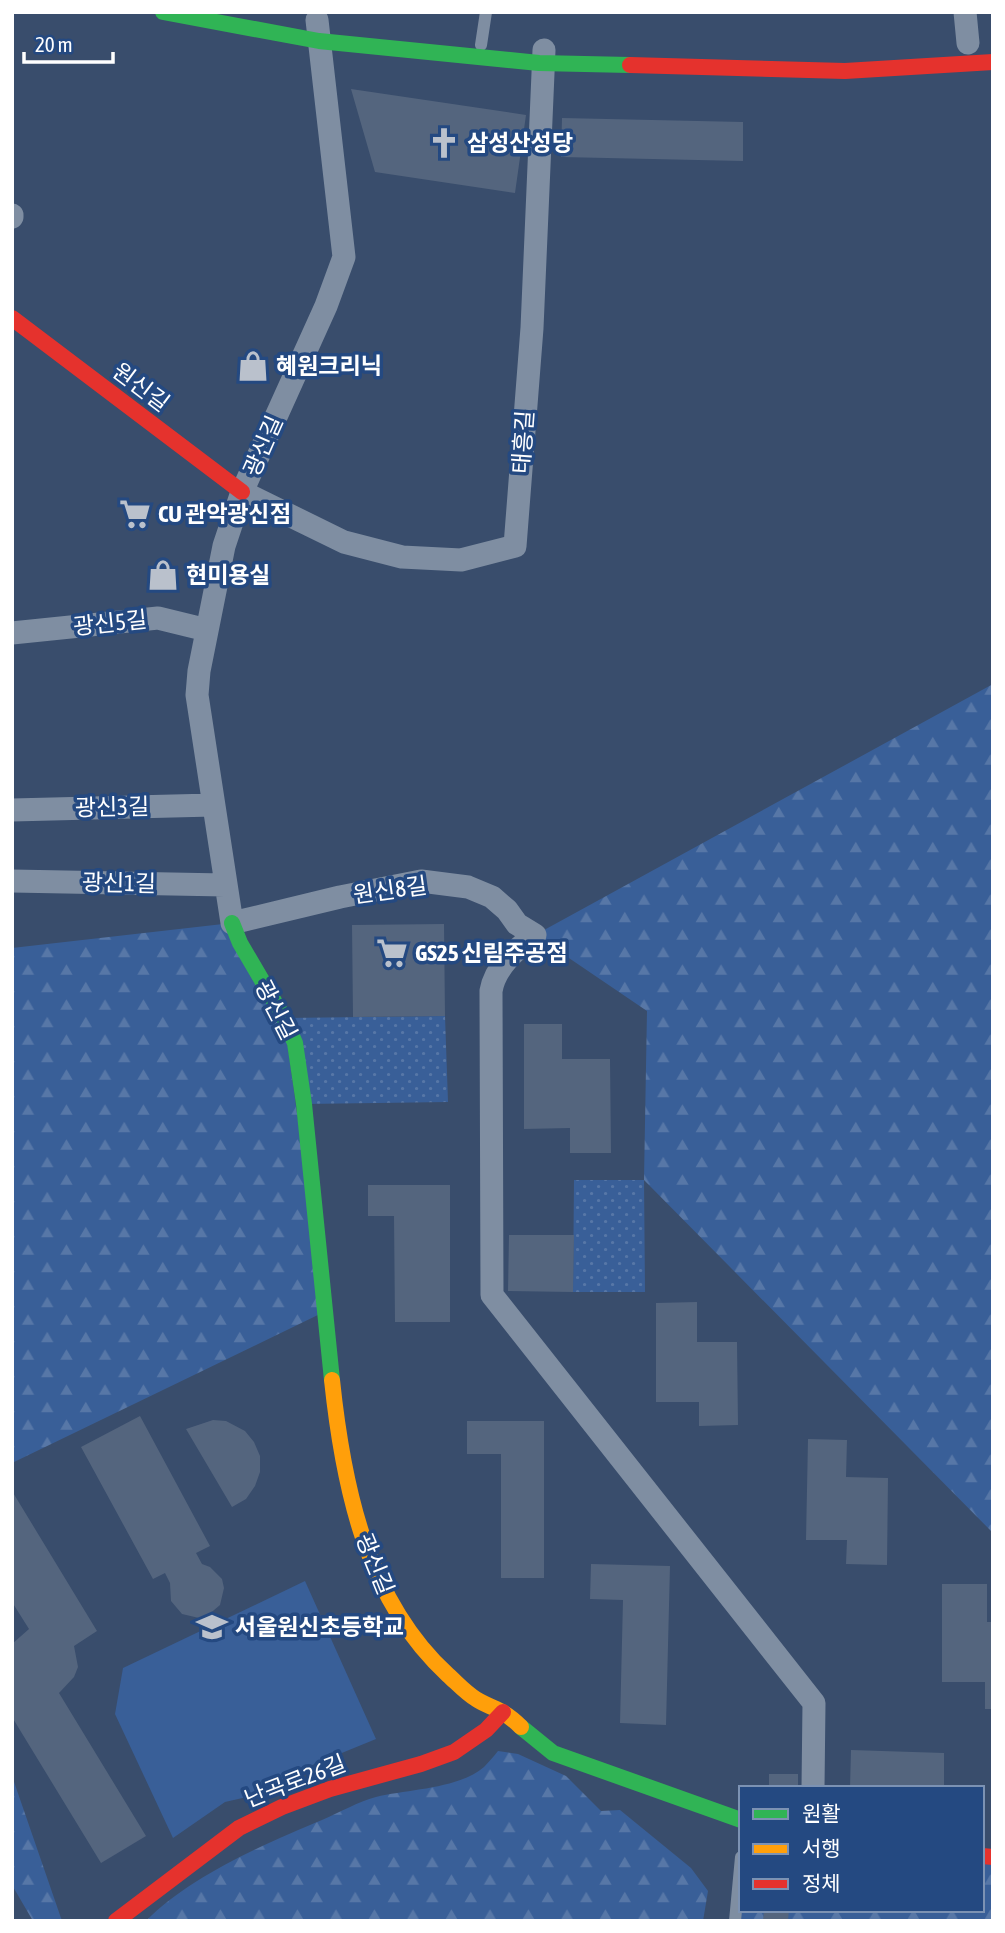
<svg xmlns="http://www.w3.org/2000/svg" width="1005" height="1933" font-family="'Asap Condensed','Noto Sans KR',sans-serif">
<defs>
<pattern id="forest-firs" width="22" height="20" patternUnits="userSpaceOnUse" patternTransform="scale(1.75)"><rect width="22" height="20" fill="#395f98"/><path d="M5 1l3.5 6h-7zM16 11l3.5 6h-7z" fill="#5777a7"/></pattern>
<pattern id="park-dots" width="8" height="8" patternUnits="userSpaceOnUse" patternTransform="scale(1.75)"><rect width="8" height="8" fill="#395f98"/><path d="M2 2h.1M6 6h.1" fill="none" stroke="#5777a7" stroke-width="1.8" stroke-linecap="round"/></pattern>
</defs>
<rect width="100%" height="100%" fill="#394d6c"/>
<path fill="url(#forest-firs)" d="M993,684V1533L644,1180L647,1011L535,935Z
M232,923L284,1018L324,1312L12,1463V948Z
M498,1751L518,1754L566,1776L601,1811L620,1810L691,1868L708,1891L703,1921H146C189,1877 266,1843 322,1820C340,1812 358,1802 376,1797C409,1789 458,1789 484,1767C489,1762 494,1756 498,1751Z
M12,1776L62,1921H33L12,1885Z
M982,1856L993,1857V1921H736L741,1910H982Z"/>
<path fill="url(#park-dots)" d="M445,1016L448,1102L304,1104L284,1018Z
M574,1180H644L645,1292H573Z"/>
<path fill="#395f98" d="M305,1581L376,1739L310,1766L247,1797L225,1802L173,1838L115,1714L123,1668Z"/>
<path fill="#54657e" d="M351,89L526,115L515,193L375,172Z
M562,118L743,122V161L561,157Z
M444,924L445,1016L353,1017L352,925Z
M524,1024H562V1059H610L611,1153H570V1128L524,1129Z
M368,1185H450V1322H395L394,1216H368Z
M509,1235H574L573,1292L508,1291Z
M697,1302V1342H737L738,1425L699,1426V1402H656V1303Z
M140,1416L210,1546L196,1553L202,1564L210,1567L222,1579L224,1588L220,1605L207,1616L199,1618L182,1614L171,1601L170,1583L165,1573L153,1579L81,1447Z
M213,1420L226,1421L245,1431L254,1442L260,1456V1472L255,1486L246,1499L232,1507L186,1429Z
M467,1421H544V1578H501V1454H467Z
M808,1439L847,1440L846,1477L888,1478L887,1565L846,1564L847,1540H806Z
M12,1491L97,1631L74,1646L78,1667L74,1677L59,1693L146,1836L101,1863L12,1717V1644L29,1629L12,1602Z
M591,1564L670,1566L666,1725L620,1723L623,1600L590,1599Z
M942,1584H987V1622H993V1709H985V1682H942Z
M851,1750L944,1753V1788H850Z
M769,1774H798V1788H769Z
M764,1910H789L788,1921H763Z"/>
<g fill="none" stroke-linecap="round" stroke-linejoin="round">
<path stroke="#7f8ea2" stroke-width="12" d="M481,45L486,12
M735,1921L741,1857"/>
<path stroke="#7f8ea2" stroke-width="23" d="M965,12L968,43
M317,20L344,257L326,306L242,492L224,546L199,671L197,695L232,923L340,897L421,881L468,887L492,897L507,910L517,924L535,935C516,949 495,967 491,991L492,1295L814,1703L813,1788
M12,215V217
M242,492L344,542L402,557L461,560L515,546L532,328L544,50
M12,633L158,618L207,630
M12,810L213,805
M12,881L225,885"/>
<path stroke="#30b455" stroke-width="16" d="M163,12L319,41L539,63L630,65
M232,923L240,943L284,1018L295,1043L304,1104L332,1380
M521,1727L553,1753L741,1820"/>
<path stroke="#ff9f0a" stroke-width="16" d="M332,1380C343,1485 366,1600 448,1675C457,1683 466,1693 476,1699C483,1704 493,1707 500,1711C508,1715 515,1721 521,1727"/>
<path stroke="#e5322d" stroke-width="16" d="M630,65L845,71L993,62
M12,318L242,492
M982,1856L993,1857
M116,1921L239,1828L282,1807L330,1789L421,1764L454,1752L486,1730L503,1712"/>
</g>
<defs>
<symbol id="church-bare" viewBox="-9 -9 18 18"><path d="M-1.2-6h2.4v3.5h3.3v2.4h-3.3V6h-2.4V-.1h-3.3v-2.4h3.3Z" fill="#bac1cc" stroke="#244981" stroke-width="2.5" paint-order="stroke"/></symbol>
<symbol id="shop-bare" viewBox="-9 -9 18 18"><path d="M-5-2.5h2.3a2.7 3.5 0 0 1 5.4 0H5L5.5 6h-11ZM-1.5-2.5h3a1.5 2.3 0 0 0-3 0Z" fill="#bac1cc" stroke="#244981" stroke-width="2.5" paint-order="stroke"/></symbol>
<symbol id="supermarket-bare" viewBox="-9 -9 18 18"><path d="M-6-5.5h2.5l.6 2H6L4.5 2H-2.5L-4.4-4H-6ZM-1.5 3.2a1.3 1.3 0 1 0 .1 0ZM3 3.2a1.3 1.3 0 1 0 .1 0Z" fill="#bac1cc" stroke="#244981" stroke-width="2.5" paint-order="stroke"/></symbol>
<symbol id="school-bare" viewBox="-9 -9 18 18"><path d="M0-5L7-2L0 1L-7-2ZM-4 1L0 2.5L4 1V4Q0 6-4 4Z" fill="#bac1cc" stroke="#244981" stroke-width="2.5" paint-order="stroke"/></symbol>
</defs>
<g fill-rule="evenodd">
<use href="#church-bare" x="422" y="121" width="44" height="44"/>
<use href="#shop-bare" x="231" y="344" width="44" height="44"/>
<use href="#supermarket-bare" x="113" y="492" width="44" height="44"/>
<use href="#shop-bare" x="141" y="553" width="44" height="44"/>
<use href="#supermarket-bare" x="370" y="931" width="44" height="44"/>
<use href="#school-bare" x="190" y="1605" width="44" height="44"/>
</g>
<g text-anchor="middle" stroke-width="7" stroke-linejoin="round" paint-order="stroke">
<g font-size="23" font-weight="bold" fill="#fff" stroke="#244981" text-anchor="start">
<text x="467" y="151">삼성산성당</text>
<text x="276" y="374">혜원크리닉</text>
<text x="158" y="522">CU 관악광신점</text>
<text x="186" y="583">현미용실</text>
<text x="415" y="961">GS25 신림주공점</text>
<text x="235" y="1635">서울원신초등학교</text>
</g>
<g font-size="23" fill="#fff" stroke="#244981">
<text transform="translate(141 387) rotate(37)" y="8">원신길</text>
<text transform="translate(523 442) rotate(-86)" y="8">태흥길</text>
<text transform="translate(263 446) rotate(-66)" y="8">광신길</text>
<text transform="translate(110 623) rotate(-6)" y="8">광신5길</text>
<text transform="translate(112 807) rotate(-1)" y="8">광신3길</text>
<text transform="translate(119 883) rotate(1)" y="8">광신1길</text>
<text transform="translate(390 890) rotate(-8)" y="8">원신8길</text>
<text transform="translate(276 1010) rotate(63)" y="8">광신길</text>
<text transform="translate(375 1564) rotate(68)" y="8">광신길</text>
<text transform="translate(295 1781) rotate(-21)" y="8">난곡로26길</text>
</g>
</g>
<rect width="1005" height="1933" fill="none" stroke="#ffffff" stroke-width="28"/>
<rect x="739" y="1786" width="245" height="126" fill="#244981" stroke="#7c92b3" stroke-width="2"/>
<rect x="753" y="1809" width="35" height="10" fill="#30b455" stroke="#7c92b3" stroke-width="2"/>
<text x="802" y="1821" font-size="21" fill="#ffffff">원활</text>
<rect x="753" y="1844" width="35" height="10" fill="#ff9f0a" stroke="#7c92b3" stroke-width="2"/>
<text x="802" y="1856" font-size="21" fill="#ffffff">서행</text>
<rect x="753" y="1879" width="35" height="10" fill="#e5322d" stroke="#7c92b3" stroke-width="2"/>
<text x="802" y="1891" font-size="21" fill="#ffffff">정체</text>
<path d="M24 52v10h89v-10" fill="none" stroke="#ffffff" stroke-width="3.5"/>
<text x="35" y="52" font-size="21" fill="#ffffff" stroke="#244981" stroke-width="5" paint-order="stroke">20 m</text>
</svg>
